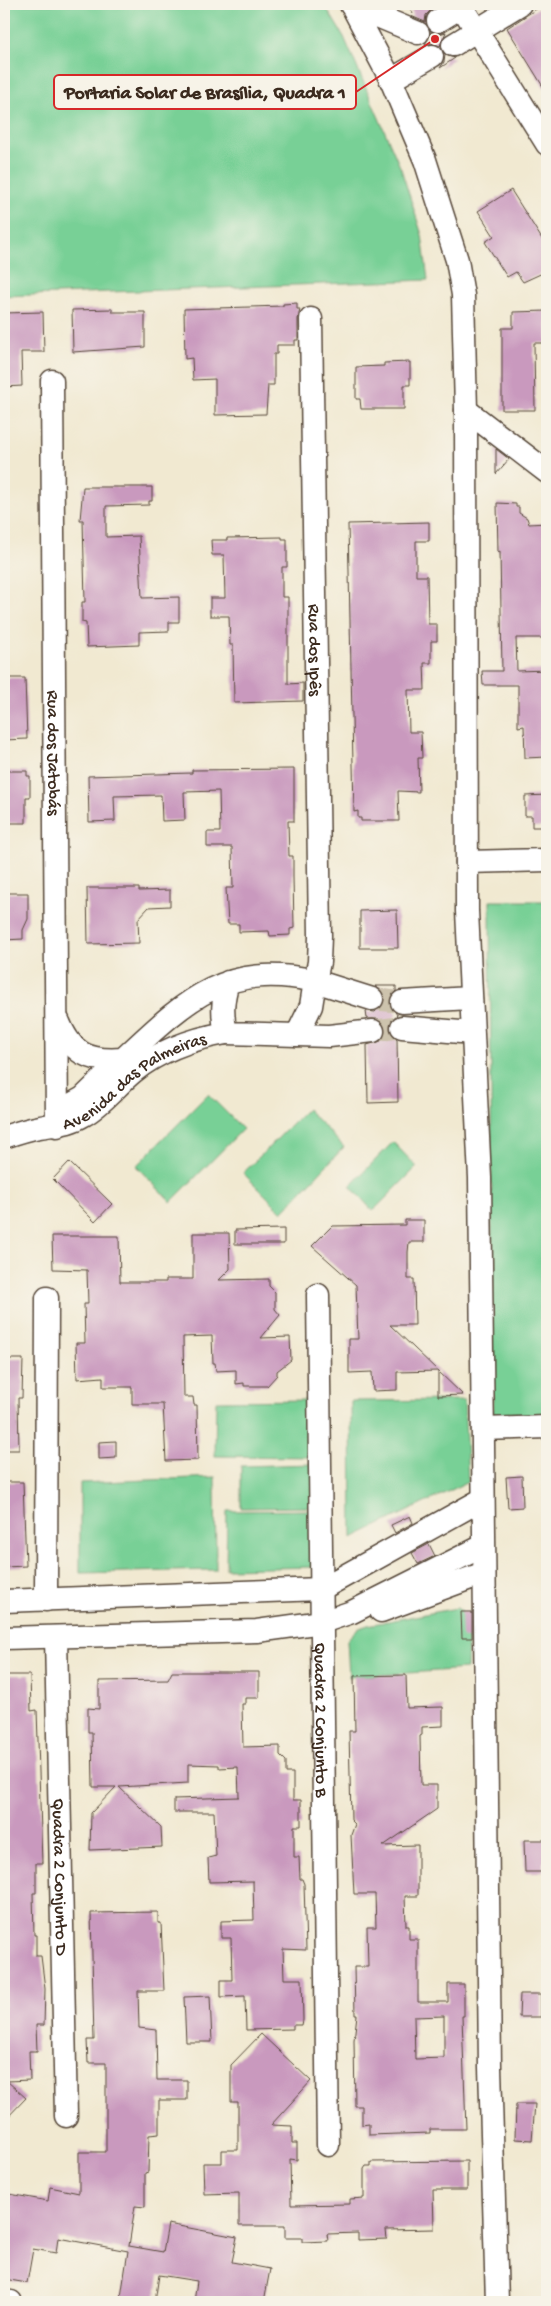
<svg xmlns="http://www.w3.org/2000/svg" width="551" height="2306" font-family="'Gochi Hand',sans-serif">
<rect width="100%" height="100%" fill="#f7f3e8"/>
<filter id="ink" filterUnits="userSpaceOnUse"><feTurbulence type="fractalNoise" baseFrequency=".02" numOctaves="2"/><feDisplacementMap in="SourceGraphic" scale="10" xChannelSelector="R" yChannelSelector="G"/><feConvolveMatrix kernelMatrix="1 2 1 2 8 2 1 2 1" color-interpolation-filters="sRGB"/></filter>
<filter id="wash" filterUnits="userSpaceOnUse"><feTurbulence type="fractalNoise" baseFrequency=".0096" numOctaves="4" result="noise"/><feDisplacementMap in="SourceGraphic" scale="20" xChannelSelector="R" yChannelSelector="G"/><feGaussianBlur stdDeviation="1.12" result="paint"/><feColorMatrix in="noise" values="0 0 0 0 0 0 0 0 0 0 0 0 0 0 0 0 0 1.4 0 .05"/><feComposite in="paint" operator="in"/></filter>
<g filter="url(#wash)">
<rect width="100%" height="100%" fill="#f1e9d1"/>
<path fill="#78d096" stroke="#5a7d5a" d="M4,4H324L344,37L401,169L422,235L428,280L4,296Z
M490,901H547V1425L493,1427Z
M208,1094L243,1129L171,1202L136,1166Z
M307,1109L344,1147L282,1212L243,1173Z
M393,1142L417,1167L373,1211L350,1186Z
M312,1400L313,1457L215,1456L216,1401Z
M464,1400L468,1482L352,1538L351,1401Z
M315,1464L314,1507L241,1508V1466Z
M215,1477L216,1570L80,1573V1483Z
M315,1510V1567L226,1569L227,1511Z
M457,1608L469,1618L467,1669L349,1677L347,1640L357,1629L368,1625Z"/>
<g id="blocks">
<path fill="#c999be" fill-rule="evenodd" d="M408,4H429L432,9L426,15L425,22L411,16L413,14Z
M544,4H547V93L507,28Z
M431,32L439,34L446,32L440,46L432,43L425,45Z
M445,55L455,58L440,68L444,62Z
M511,190L547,247V271L523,282L516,272L507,277L485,242L494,236L478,211Z
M297,303V309H300L298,319V340H295V345H277V354H274V385H268L266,414L215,415V379L193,380L192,358L185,359L184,309L283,306V304Z
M112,309V312H145V347L73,352L72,310Z
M547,311V343H534L535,410H502V328H513V312Z
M43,312L44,352H21L22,386L4,387V313Z
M410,362V385H404V409H361L360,399H356V367L384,366V363Z
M496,449L509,459L496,474Z
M83,487H152V501H149V505L106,506V537L139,536L142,598L179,597V622H169V631L139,632V645L87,647L86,623L82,622V602H85L83,520H80Z
M497,503L516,504V507H519V513L527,518L529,524L547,523V638H516L517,671L547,670V757L525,758L524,726L518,727V685H483L482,671H502L500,551L498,552Z
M429,522V541H416V576H427L428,624H437V641H431V663H424L425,690H408L409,732H421L422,758H418L419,792L398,791L399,821H361V818H358V811L354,812L348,524Z
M282,537V539H287V567H282V597H288V684L303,683V701L234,703L233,645H230L229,616H210V598H225L224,555H212L211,540H227V538Z
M4,678H25L27,739L4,740Z
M294,769V821H288L289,856H293V877L294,928L290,929V935L270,936L269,931L239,932V924H228L226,888H233L232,847H207V832H220L219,791L184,792L185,820L162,821L161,795L114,796L115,821L89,822L88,776L192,773V770Z
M4,771H27V776H30V797H26V823H4Z
M547,795V827H532V816H525V796Z
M87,888H139V891L170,890V906L149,907L138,919L139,943L88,944Z
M4,893H28V919L23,930V939L4,940Z
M397,910L398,948H360V911Z
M375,986H396V991L391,996L389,1002L397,1015L391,1020L389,1026L390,1033L397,1039L398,1102L368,1103L367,1045L381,1041L386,1030L379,1019H367L366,1011L375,1012L385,1002L382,991Z
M69,1162L112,1204L95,1222L53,1179Z
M405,1220H424V1242H409L408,1252V1279H414L415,1325H390L463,1395L438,1396V1371L397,1372V1390L373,1391L372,1372L349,1373V1339H358L356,1285L312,1246L332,1226L405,1225Z
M284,1229V1244H235V1230Z
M193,1233H229L230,1269L219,1280L269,1279V1286L275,1292V1309L280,1315L261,1338L290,1337L291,1360L277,1371V1375L267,1386H244V1383L236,1384V1370L216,1371L215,1363H213L212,1336L183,1337L184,1397H193L194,1405H197L198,1460L166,1461L163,1404H132V1387H103V1377L77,1379L76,1343H85L84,1304H88L87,1270L53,1269L52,1236H119L120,1282H166V1279H193Z
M4,1359H23L22,1398H18L19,1450H4Z
M116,1441V1458L99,1459V1442Z
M522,1476L523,1507L508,1508L506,1477Z
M4,1482H23L26,1566L4,1567Z
M410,1516L413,1523L395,1533L391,1525Z
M429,1544L435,1556L418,1564L412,1553Z
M461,1612H472V1638H462Z
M172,1672H259V1698H245V1704H242L243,1747L280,1746V1755L286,1761V1773H293V1800H301V1826H294V1857H299L300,1879H302L304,1884L306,1950L283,1949L284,1979H302L303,2020L302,2025H293V2029L246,2030L245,1996L221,1997V1980H232L231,1938H221V1921L254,1920L253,1881L209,1882L208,1858L216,1856L214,1812H174V1799L239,1797L238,1767L219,1768V1765L188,1764V1783L119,1787L161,1827L162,1847L90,1850L91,1813L116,1787H93L92,1732H88V1708L99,1709V1681L168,1680Z
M4,1675H30L31,1711L37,1710L42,1863H36V1893H33L34,1935H36V1956H41L45,1989L44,2025H36L37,2051H29L30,2080L7,2081L26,2098L4,2121Z
M406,1675L407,1708L443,1707V1726L422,1727V1735L420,1736L421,1785H437V1809L383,1846L418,1845V1896H405L406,1926H409V1939H418V2002H448V1984H464V2016H462L466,2129H430V2133L369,2135V2124L362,2125V2106H355L354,2040L357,2015H355L354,1967H368L367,1927H376L375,1894H354L351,1835L355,1824L351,1820L349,1731H355L354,1676ZM444,2016V2058L415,2059L414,2017Z
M524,1840H547V1862H543V1872H525Z
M158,1912V1923H161L164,1991H138L139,2028L156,2030L157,2080H187V2100H159V2134L149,2135L148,2172L145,2173V2207L135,2206L129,2246L163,2252L168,2224L237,2237L232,2262L270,2269L264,2302H194L197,2281L159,2275L155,2302L121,2297L128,2251L58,2238L56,2253L33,2249L27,2283L4,2279V2193L48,2201L50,2187L79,2193V2152H106V2063H88L87,2040H94L91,1913Z
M520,1994H541V2017H519Z
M210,1996L212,2042H186L184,1997Z
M261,2034L311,2081L271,2125L292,2126V2143H297V2160L290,2159L291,2205L350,2204V2199L364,2198V2169L366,2166H371V2162L467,2161V2190H433L434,2229L386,2230L387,2239L358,2240V2233L327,2234L328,2241L302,2242V2238H285V2226H239V2193L204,2194L203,2163H222V2150H238V2102H231V2065Z
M516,2104H535L532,2140L515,2139Z"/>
</g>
</g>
<g filter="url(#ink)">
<use href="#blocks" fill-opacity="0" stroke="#564739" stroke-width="1"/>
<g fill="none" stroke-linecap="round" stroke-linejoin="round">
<path stroke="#cdc3ad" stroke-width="22" stroke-dasharray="22 11" stroke-linecap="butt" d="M372,999L402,1002
M373,1031L402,1027"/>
<defs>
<g id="minor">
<path d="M351,4L391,80L425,160L457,260L463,295L466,410L467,911L480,1178L490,2067L497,2302"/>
<path d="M460,4L547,144"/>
<path d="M351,5L418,33"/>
<path d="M438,21L466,4"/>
<path d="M453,45L520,4"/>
<path d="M391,80L432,56"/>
<path id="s1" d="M311,319L320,936L319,962L315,981L372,999"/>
<path id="s2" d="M52,381L57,1126"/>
<path d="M466,410L547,472"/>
<path d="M467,862L547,860"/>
<path d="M402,1002L470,998"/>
<path d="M58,1020C71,1053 87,1062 123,1059C185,1001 224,961 315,981L311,1006L297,1035L226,1033C222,1015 222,1001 228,982"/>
<path d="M402,1027L472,1033"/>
<path d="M297,1035L329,1036L373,1031"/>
<path d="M63,1109L83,1098L123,1059"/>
<path id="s3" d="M4,1137C16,1133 28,1129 40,1127C56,1124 70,1124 84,1115C103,1104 116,1086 133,1072C160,1050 191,1039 226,1033"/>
<path id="s4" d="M318,1295C320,1578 323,1861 328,2145"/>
<path d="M483,1429L547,1427"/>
<path d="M46,1600L47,1298"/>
<path d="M4,1601L321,1589L483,1499"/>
<path d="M381,1611L484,1573"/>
<path id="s5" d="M56,1637L66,2116"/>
<path d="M4,1638L257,1631L322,1622L352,1612L483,1546"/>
<path d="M4,2301L11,2302"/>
</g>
</defs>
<use href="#minor" stroke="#564739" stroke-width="25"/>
<use href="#minor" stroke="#fff" stroke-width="22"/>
</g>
</g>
<g text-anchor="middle" stroke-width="5" stroke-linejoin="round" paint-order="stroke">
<g font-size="18" fill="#3b2a1e" stroke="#f7f3e8">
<text dy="6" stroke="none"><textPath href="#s1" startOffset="331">Rua dos Ipês</textPath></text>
<text dy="6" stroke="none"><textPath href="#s2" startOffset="372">Rua dos Jatobás</textPath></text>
<text dy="6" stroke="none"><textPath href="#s3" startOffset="145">Avenida das Palmeiras</textPath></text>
<text dy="6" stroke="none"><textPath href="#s4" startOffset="425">Quadra 2 Conjunto B</textPath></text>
<text dy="6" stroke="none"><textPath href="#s5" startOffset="240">Quadra 2 Conjunto D</textPath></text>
</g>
</g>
<path fill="none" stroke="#d62828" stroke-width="2" d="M435 39L356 92"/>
<circle fill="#d62828" stroke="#f7f3e8" stroke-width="2" cx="435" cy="39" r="5"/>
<rect fill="#f7f3e8" stroke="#d62828" stroke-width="2" x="54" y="75" width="302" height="34" rx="5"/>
<g font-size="19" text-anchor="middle" font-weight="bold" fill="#3b2a1e">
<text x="205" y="98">Portaria Solar de Brasília, Quadra 1</text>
</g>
<rect width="551" height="2306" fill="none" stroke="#f7f3e8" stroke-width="20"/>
</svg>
